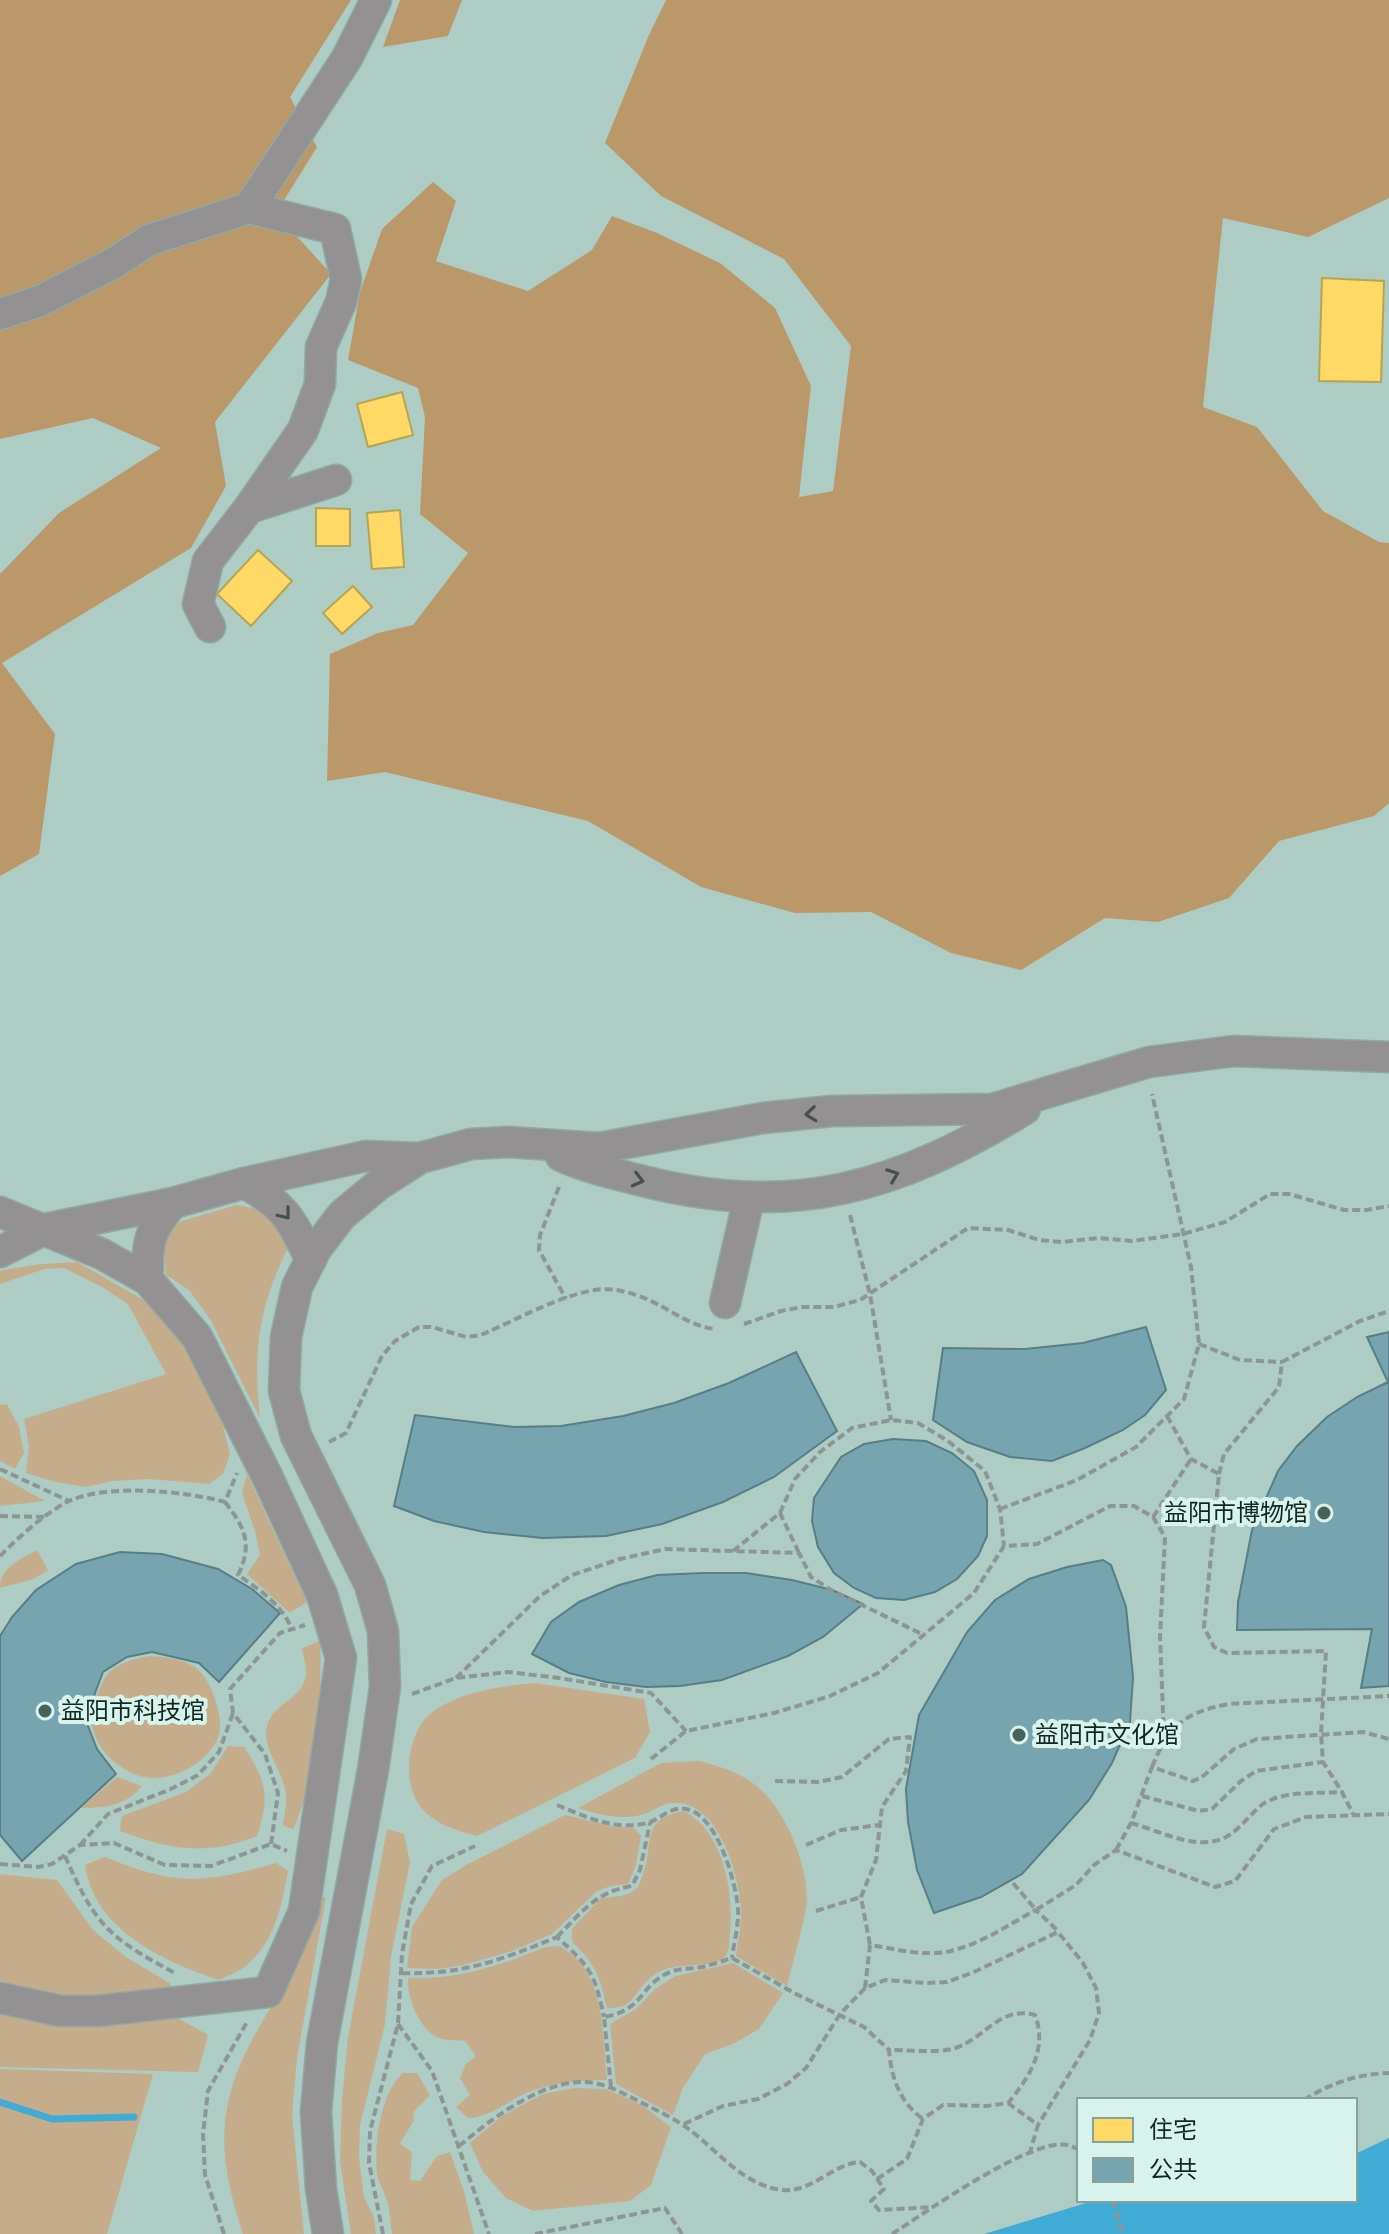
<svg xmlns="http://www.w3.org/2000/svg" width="1389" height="2234" font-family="Signika,'Noto Sans SC',sans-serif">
<rect width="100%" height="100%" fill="#adccc4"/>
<path fill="#c5ad8c" d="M236,1205L264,1210L289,1245C258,1310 253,1347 260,1418L210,1319L189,1290L166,1275C164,1255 163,1242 172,1224Z
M77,1262L142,1299L175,1330L200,1373L223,1426L230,1454L223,1474L209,1484L149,1479L113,1481L86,1487L55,1482L26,1473L29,1447L24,1419L166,1374L128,1304L102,1287L64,1268L44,1269L0,1284V1271L3,1270L42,1264Z
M7,1404L19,1427L24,1453L15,1469L0,1461V1405Z
M247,1474L307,1602L290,1613L247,1574L260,1555L255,1531L242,1493Z
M0,1476L45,1501L0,1506Z
M37,1550L48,1570L34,1579L0,1588C0,1567 21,1559 37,1550Z
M320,1641C323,1694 316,1781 293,1829L283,1826C284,1816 287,1805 286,1795C284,1771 259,1746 268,1723C276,1702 304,1698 306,1674C307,1666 303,1656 302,1648Z
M149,1656C165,1657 183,1659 196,1668C206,1675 211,1688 215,1699C219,1711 223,1728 217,1740C206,1763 176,1779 151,1778C124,1776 94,1750 92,1723C91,1710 99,1687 106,1676C116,1663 134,1659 149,1656Z
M535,1683L644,1699L650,1732L635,1758L477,1836C459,1831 441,1826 427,1814C399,1790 405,1730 435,1710C463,1691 502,1686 535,1683Z
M228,1746L244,1747C267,1782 270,1796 257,1836C207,1856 170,1850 120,1831L122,1816L186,1792L211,1773Z
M699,1761C722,1767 743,1773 760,1789C787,1812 811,1872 806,1907C802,1933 793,1960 787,1986L736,1956C738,1940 742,1923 741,1907C738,1870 717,1800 673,1803C662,1803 654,1811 644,1814C621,1821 600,1815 578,1808L661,1763Z
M117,1777L142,1786C124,1807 107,1807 81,1808Z
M684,1811C723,1831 734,1891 730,1932C729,1941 731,1954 721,1960C702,1970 671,1959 650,1978C633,1993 635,2009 607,2008C600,1977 596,1964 572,1942V1929L601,1898C612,1897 629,1897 637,1888C640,1885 640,1881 642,1877C656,1842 638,1820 684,1811Z
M565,1815L615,1827L634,1828L641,1836L636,1865L628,1884L610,1886L596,1892L552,1934L512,1951L464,1965L438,1969L407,1968L412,1927L442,1880L466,1865Z
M387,1829L404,1834L410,1862L391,1957L385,2024L360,2125L359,2157L364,2197L374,2217L376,2234H351L340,2161L342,2099L348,2037Z
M105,1857C175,1886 203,1884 276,1863L288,1871C282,1905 275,1941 247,1965C240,1971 228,1975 219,1980C163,1961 94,1930 85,1865Z
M0,1874L57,1880L93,1930L126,1957L171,1984L169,1994L104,2002L0,1990Z
M319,1897H326L297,2058L292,2115L304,2234H243C222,2170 214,2120 244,2056C257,2027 277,2000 292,1971C304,1949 310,1921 319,1897Z
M560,1946C567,1951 575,1956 580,1962C605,1993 603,2043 607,2080C581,2080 556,2082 531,2091C508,2100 493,2117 468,2118L456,2107L470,2095L460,2078L466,2064L476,2056L465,2041C457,2040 446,2041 439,2038C419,2030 407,1997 408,1978C461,1980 497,1966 546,1947Z
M733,1963L783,1993L759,2029L733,2044L705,2054L683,2088L673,2115L616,2084L610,2024L636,2009L655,1989L675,1976Z
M0,2005L172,2015L208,2035L198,2072L0,2067Z
M0,2069L153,2074L107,2234H0Z
M403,2073H417L430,2095L413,2112L414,2120L400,2144L412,2152L410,2180L420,2181L437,2156L450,2152L464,2191L474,2234H392C390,2222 390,2208 386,2197C383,2189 378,2182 377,2173C374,2144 380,2093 403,2073Z
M574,2088L606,2089L640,2104L671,2127L651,2185L630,2201L533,2211L506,2198L483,2172L470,2143L502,2116L543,2094Z"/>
<path fill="#bb9869" d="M0,0H351L290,97L317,147L276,213L331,274L215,422L226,486L191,548L2,663L55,734L39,854L0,876V574L59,513L161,448L93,418L0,439Z
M400,0H462L448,36L383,47Z
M666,0H1389V198L1308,237L1223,218L1203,407L1257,427L1323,511L1379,542L1389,543V803L1374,816L1279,841L1229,898L1158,922L1105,918L1021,970L951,953L871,912L795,913L701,887L588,821L385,772L327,781L330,654L378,633L413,625L468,553L420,514L425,417L418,388L348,360L360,292L382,229L433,182L456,201L436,261L528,291L592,250L612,216L657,233L720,263L775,308L811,386L799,497L833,491L851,346L784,259L661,196L605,143L649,35Z"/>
<path fill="#40abd5" d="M1389,2138V2234H984L1096,2200H1355V2154Z"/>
<path fill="#ffd966" stroke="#b7a452" stroke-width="2" d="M1322,278L1384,281L1381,382L1319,381Z
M402,392L413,435L368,447L357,404Z
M316,508L350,509V546H316Z
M400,510L404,567L372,569L367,513Z
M258,550L292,581L251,626L217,594Z
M353,586L372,607L342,634L323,613Z"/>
<path fill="#76a5af" stroke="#577f85" stroke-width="2" d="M1146,1327L1166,1390L1145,1415L1123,1430L1085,1448L1052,1461L1010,1457L967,1442L933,1420L943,1348L1025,1349L1083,1343Z
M1389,1332V1686L1361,1688L1372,1629L1237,1630L1238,1602L1252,1530L1278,1471L1297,1446L1327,1417L1357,1397L1388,1382L1367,1337Z
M796,1352L837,1431L774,1477L723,1502L662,1524L606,1536L543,1538L484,1532L434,1521L394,1506L415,1415L515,1427L561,1426L623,1416L674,1403L729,1383Z
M893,1439L926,1441L952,1453L974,1471L987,1500V1536L978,1556L957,1579L935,1592L904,1600L876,1598L854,1588L834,1573L818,1547L812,1521L814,1498L841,1457L864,1444Z
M120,1552L162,1554L218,1569L252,1589L280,1613L219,1682L199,1663L152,1652L127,1657L103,1672L94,1696L88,1726L97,1749L116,1774L22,1861L0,1835V1636L12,1617L36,1590L76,1564Z
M1103,1560L1111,1565L1126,1607L1133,1677L1130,1722L1112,1763L1089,1800L1022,1874L981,1897L934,1913L917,1870L908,1822L906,1789L919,1715L967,1632L995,1600L1029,1579L1067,1567Z
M703,1573H746L792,1580L832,1590L863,1604L823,1637L788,1656L722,1680L680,1686L646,1687L606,1682L569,1673L532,1654L551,1622L579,1602L619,1585L657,1575Z"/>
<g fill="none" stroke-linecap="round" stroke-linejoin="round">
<path stroke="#40abd5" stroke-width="7" d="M0,2102L52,2119L134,2117"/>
<defs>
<path id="minor" d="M249,208L347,58L376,0
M0,314L40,301L112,264L149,240L249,208L335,229L346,279L341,302L321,347L320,384L303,430L249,508L208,561L198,604L210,627
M249,508L336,480
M561,1156C587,1168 616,1174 643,1181C791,1219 897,1188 1025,1109
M244,1183C285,1205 291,1219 311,1260
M0,1212L102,1254L148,1280L197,1337L267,1476L322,1595L341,1658L304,1911L268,1992L97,2011H61L0,1998
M0,1252L45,1229L173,1203L244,1183L366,1156L420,1158
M148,1280C147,1243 148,1231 173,1203
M725,1303L749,1198
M328,2234L321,2189L316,2112L322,2043L373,1770L385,1687L383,1631L370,1585L296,1436L284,1391L286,1337L297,1287L316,1249L342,1215L378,1185L420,1158L471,1144L507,1142L599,1148L763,1118L832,1111L992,1109L1149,1062L1234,1051L1389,1057"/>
</defs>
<use href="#minor" stroke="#90a9a2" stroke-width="33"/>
<path stroke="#8e9594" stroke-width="4" stroke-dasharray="8 4" stroke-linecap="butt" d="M559,1187L540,1235L539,1250L566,1299
M850,1215L870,1294L891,1420
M744,1324L781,1311L802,1307H834L860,1300L968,1228L1008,1230L1039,1240L1062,1242L1098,1238L1132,1241L1183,1234L1225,1222L1270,1194H1289L1344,1210H1366L1389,1206
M1199,1344L1240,1360L1282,1362
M1167,1416L1191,1459L1219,1474L1204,1627L1214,1647L1227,1653L1326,1651L1321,1734L1323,1762L1342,1792
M329,1442L346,1433L382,1356L395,1341L419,1327H432L466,1337L481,1335C516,1320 558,1296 595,1290C614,1287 632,1293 649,1300C671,1310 691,1327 716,1329
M0,1469L69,1501
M1219,1474L1224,1454L1279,1387L1282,1362L1360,1321L1389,1311
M225,1502C245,1528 253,1544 238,1575C260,1590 281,1604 292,1629
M1000,1509L1077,1480L1136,1447L1184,1399L1199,1344L1191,1267L1152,1094
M780,1513L795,1479L820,1452L852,1428L891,1420L918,1423L948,1441L985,1471L1000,1509L1004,1546
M0,1516L45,1517
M1153,1517L1191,1459
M733,1551L780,1513L799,1553
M0,1556C20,1536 43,1515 67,1502C105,1483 185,1491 225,1502L237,1473
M456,1678L540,1596L572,1575L620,1559L665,1549L799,1553L811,1577L831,1590L924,1635
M412,1694L456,1678L508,1672L559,1678L651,1693L686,1731
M651,1759L686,1731L774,1713L830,1696L878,1673L974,1593L1004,1546L1037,1544L1110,1506H1134L1153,1517L1165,1537L1160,1637L1164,1738
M1152,1767C1169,1725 1184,1713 1228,1704L1389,1696
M775,1781L818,1782L842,1777L889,1739L910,1737L906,1771L882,1807L876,1860L861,1897L870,1945
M1142,1796L1199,1811L1212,1809L1241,1781L1256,1771L1323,1762
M557,1805C586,1817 615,1831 647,1823C661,1820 669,1806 686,1809C717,1814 736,1882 738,1909C739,1924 734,1942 732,1958
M1131,1823C1156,1830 1189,1847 1215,1841C1236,1837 1247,1816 1263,1804C1284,1790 1318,1794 1342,1792L1353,1814
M271,1844L278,1793L265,1754L233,1713L230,1689L280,1633L305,1625
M80,1845L108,1814L171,1789L198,1775L219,1752L233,1713
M806,1845L841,1830L879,1825
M1116,1850L1131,1823L1152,1767L1193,1781L1202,1777L1234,1749L1257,1739L1363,1732L1389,1739
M65,1856C95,1925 109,1938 175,1973
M0,1864L38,1867L52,1864L80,1845L114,1843L165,1865L211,1866L271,1844L287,1851
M1013,1883L1036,1910L1076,1885L1094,1865L1116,1850L1215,1887L1235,1881L1274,1829L1306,1817L1389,1814
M816,1911L861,1897
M557,1937C582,1912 595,1892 632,1886L640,1870L650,1823
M402,1973C462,1975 501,1960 557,1937C591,1968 594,1972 604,2017
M865,1988L870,1945C890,1948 912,1954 933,1953C969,1953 1005,1926 1036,1910L1058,1931
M398,2024L432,2071L489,2234
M611,2087L604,2017C645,2010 639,1985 670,1972C680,1968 692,1969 702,1967C712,1965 722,1961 732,1958L796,1994L864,2027L889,2050
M1304,2100C1331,2083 1357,2074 1389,2073
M1008,2103L1038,2125L1030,2152
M684,2124L723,2106L758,2099L787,2084L806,2068L840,2014L865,1988L885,1980L927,1983L947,1982L974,1972L1058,1932L1083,1963L1096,1988L1099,2013L1090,2040L1038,2125
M459,2146C493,2118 547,2075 594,2083C612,2086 628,2096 644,2104C665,2114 683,2123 701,2139C725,2160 749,2186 782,2190C812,2193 832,2164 860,2162L872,2171L884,2189L871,2201L879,2210L934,2207
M877,2179L907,2159L923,2119L943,2105L987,2106L1008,2103C1029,2078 1048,2049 1035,2015C998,2005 984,2041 952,2049C933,2053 908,2050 889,2050C891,2077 900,2103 923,2119
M1113,2200L1123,2234
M224,2234L205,2175L203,2134L208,2091L247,2022
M383,2234L369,2163L370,2131L398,2024L402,1954L411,1904L432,1866L475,1846
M535,2234L665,2208L682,2234
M892,2234C925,2213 1031,2137 1068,2145C1072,2146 1075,2148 1079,2150"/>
<use href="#minor" stroke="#939192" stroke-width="30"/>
</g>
<defs><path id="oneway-chevron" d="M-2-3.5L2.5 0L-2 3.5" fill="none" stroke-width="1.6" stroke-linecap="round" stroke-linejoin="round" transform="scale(2)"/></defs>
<g stroke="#44514f">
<use href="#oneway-chevron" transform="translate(811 1114) rotate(174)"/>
<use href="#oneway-chevron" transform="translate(893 1175) rotate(-21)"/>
<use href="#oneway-chevron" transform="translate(638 1180) rotate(14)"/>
<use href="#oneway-chevron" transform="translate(285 1214) rotate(51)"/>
</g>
<g fill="#47615b" stroke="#d7f3eb" stroke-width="3">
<circle cx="1324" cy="1513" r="8"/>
<circle cx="45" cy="1711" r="8"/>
<circle cx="1019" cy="1735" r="8"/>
</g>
<g text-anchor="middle" stroke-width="8" stroke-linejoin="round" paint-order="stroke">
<g font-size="24" fill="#102722" stroke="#d7f3eb" text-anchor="start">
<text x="1308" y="1521" text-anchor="end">益阳市博物馆</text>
<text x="61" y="1719">益阳市科技馆</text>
<text x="1035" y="1743">益阳市文化馆</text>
</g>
</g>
<rect x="1077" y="2098" width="280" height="104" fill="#d7f3eb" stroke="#87a19b" stroke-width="2"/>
<rect x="1093" y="2118" width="40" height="24" fill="#ffd966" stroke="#87a19b" stroke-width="2"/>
<text x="1149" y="2138" font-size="24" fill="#102722">住宅</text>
<rect x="1093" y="2158" width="40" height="24" fill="#76a5af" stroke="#87a19b" stroke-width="2"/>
<text x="1149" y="2178" font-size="24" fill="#102722">公共</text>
</svg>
